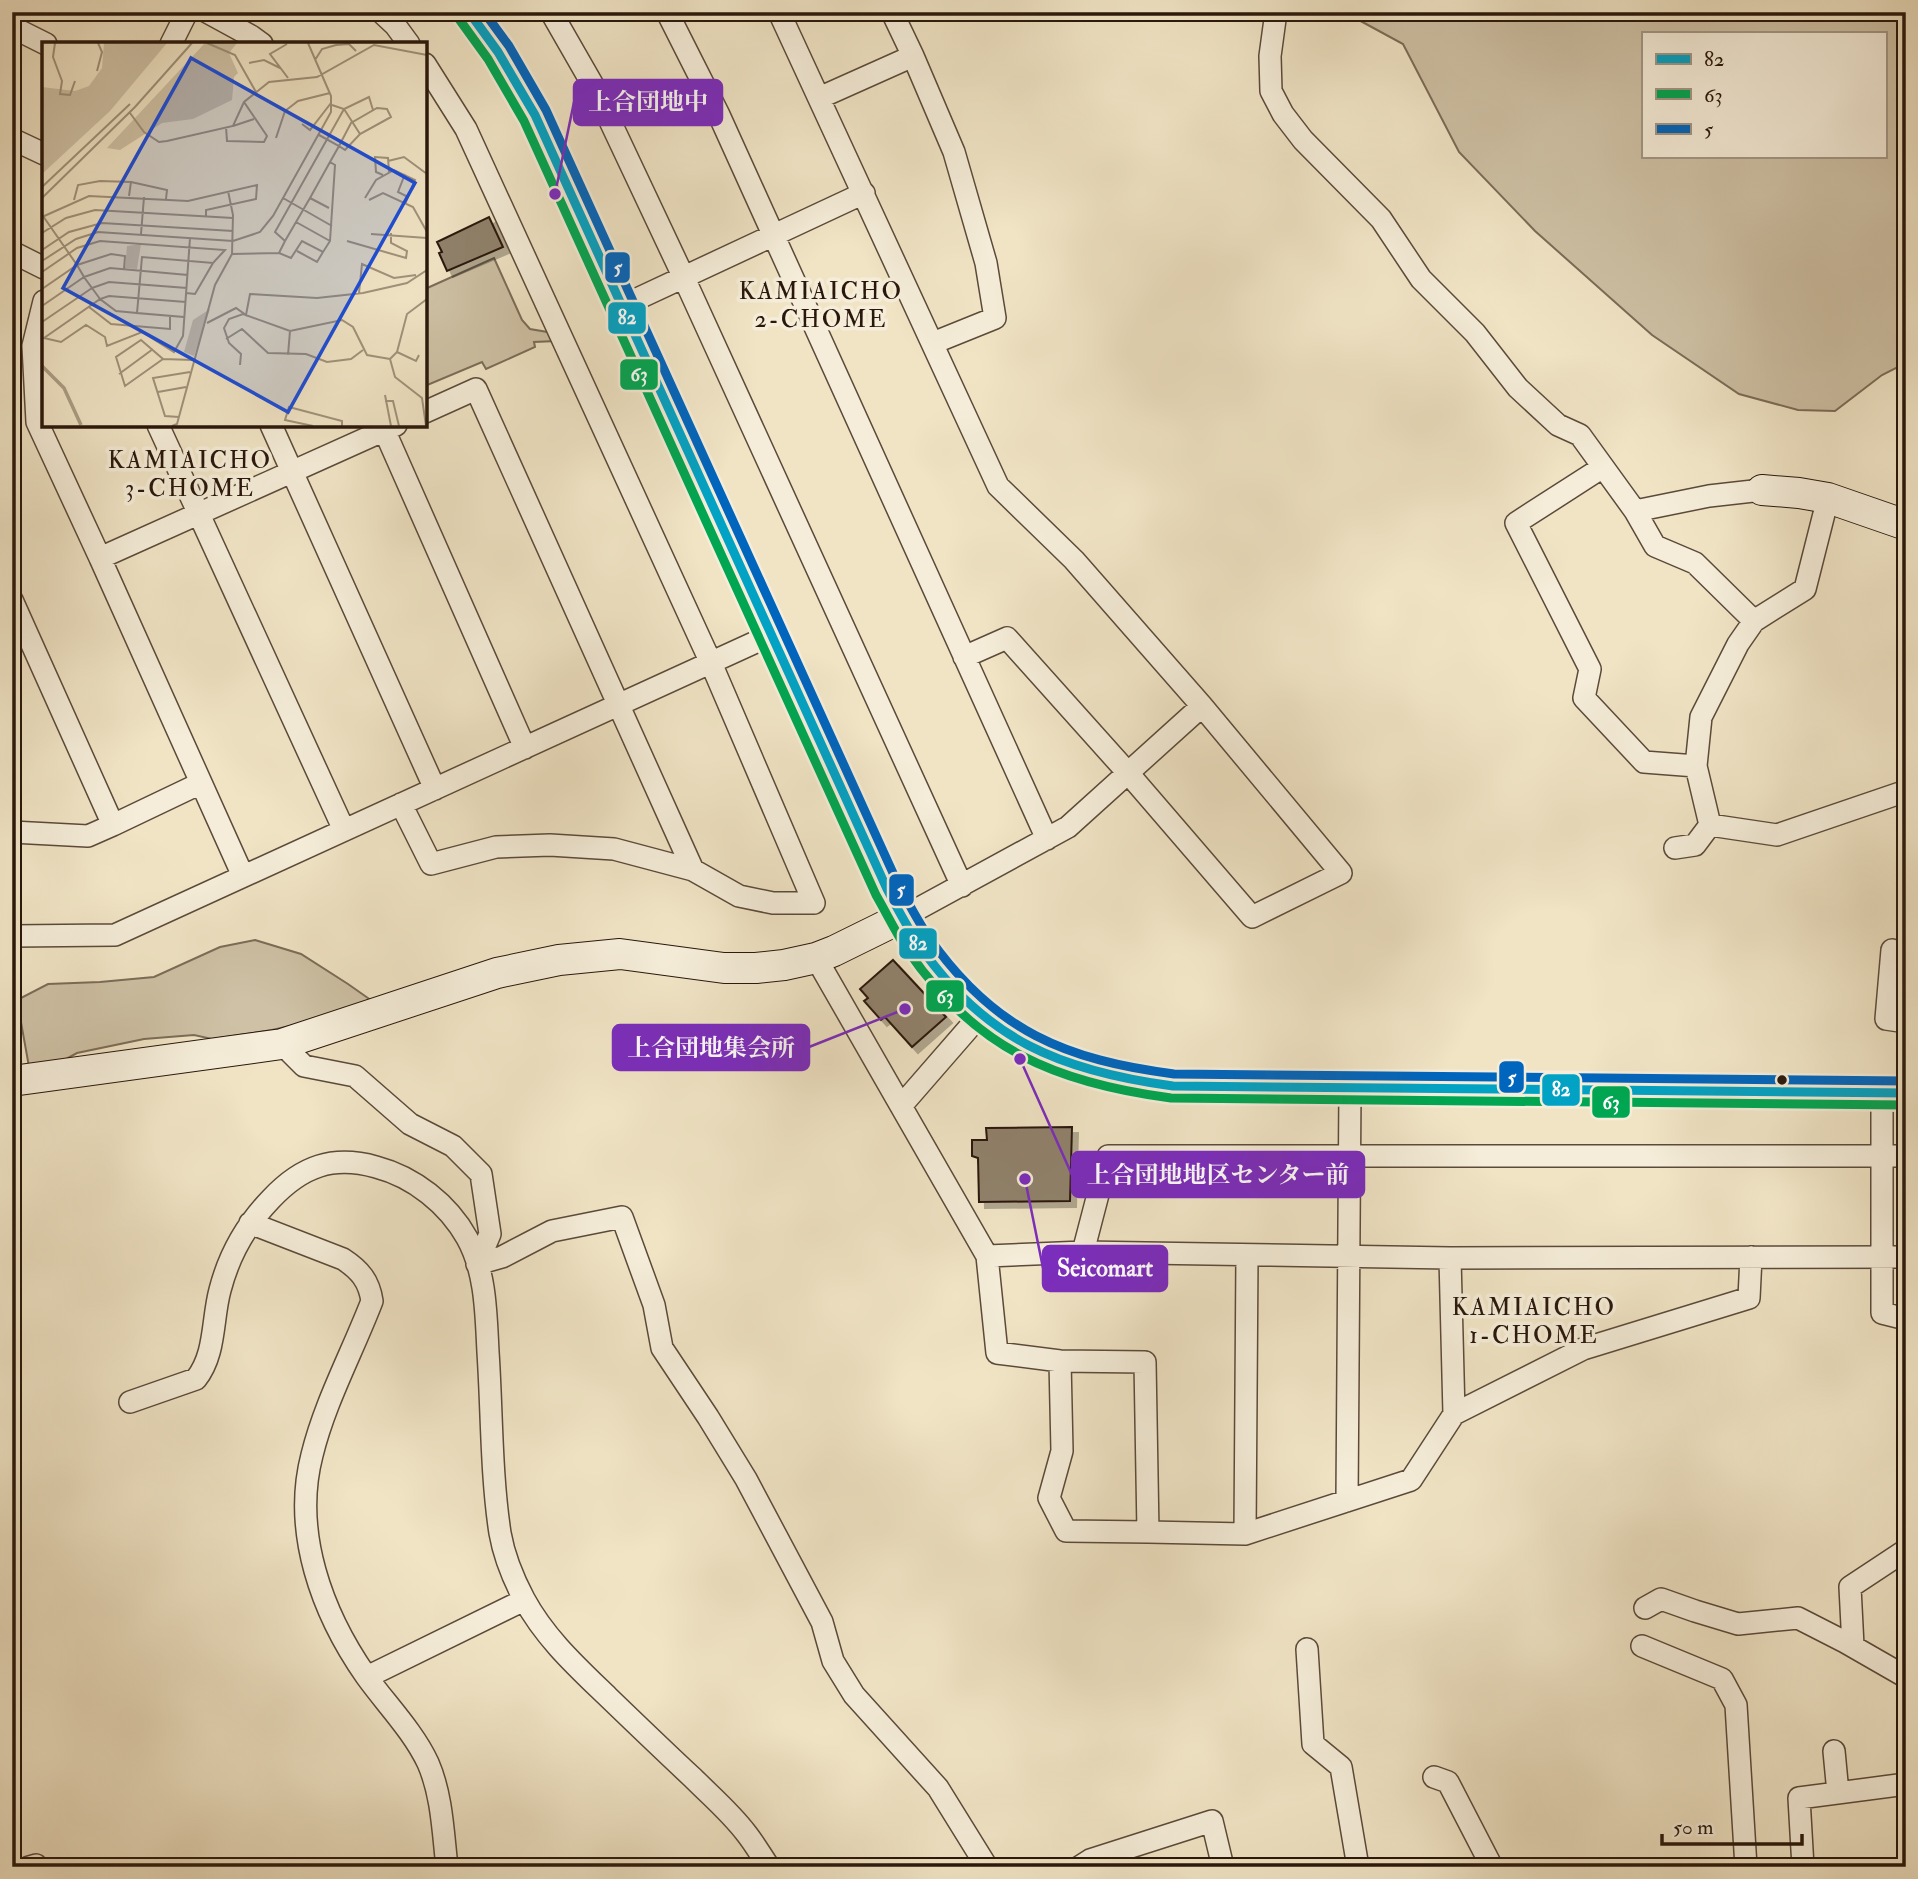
<svg xmlns="http://www.w3.org/2000/svg" width="1918" height="1879" font-family="'IM FELL Double Pica','Noto Serif JP',serif">
<defs>
<filter id="shadow"><feDropShadow dx="6" dy="6" stdDeviation="0" flood-color="#0004"/></filter>
</defs>
<rect width="100%" height="100%" fill="#f0e4c5"/>
<filter id="stains"><feTurbulence type="fractalNoise" baseFrequency=".00286" numOctaves="4"/><feColorMatrix values="0 0 0 0 .2 0 0 0 0 .09 0 0 0 0 .02 0 0 0 .5 -.17"/></filter>
<radialGradient id="worn" r=".72"><stop offset=".6" stop-color="#630" stop-opacity="0"/><stop offset="1" stop-color="#630" stop-opacity=".3"/></radialGradient>
<path fill="#cec1a5" stroke="#7c6c58" stroke-width="2" fill-rule="evenodd" d="M1344,12H1906V363L1882,375L1835,411L1798,410L1739,394L1652,335L1535,231L1459,152L1403,44ZM1643,33H1885V156H1643Z
M494,258L522,320L530,329L553,333L556,341L534,342L535,347L486,369L482,362L425,386V289Z
M255,940L301,954L348,984L385,1010L321,1019L272,1030L212,1039L194,1035L144,1039L77,1053L31,1078L17,1000L48,984L100,982L154,977L220,947Z"/>
<path fill="#90826c" stroke="#29170b" stroke-width="2" filter="url(#shadow)" d="M489,217L503,247L447,271L439,253L442,252L437,242Z
M893,960L946,1017L912,1047L885,1017L881,1020L864,1001L868,998L860,989Z
M1072,1127L1070,1201L979,1202L978,1158L972,1156V1140H987L986,1128Z"/>
<g fill="none" stroke-linecap="round" stroke-linejoin="round">
<defs>
<path id="street" d="M207,12L251,36L262,44
M381,12L395,25L409,44
M551,12L594,87L684,278L962,886
M667,12L719,115L1047,839
M779,12L998,486L1074,560L1202,706L1341,873L1252,917L1128,773L1007,638L964,657
M1276,12L1270,56L1271,91L1283,114L1303,140L1381,219L1421,279L1475,333L1518,388L1558,425L1580,435L1635,511L1709,496L1762,490
M12,27L46,44
M171,44L187,12
M913,56L954,152L986,263L995,318L933,343
M425,64L466,129L711,663L814,903H773L739,896L693,870L476,389L425,412
M819,98L913,56L892,12
M12,139L44,154
M12,252L44,268
M44,301L33,346L37,422L100,558
M622,306L864,193
M158,425L344,830
M271,425L435,789
M382,425L525,748
M1603,467L1516,523L1590,669L1584,698L1644,762L1696,766L1701,717L1738,644L1754,621L1805,589L1828,498
M1635,511L1655,546L1695,563L1754,621
M12,600L113,825L201,783
M401,804L431,864L496,847L550,845L614,849L693,870
M1710,825L1777,835L1906,791
M12,832L88,836L113,825
M1675,848L1695,845L1710,825L1696,766
M243,876L100,558L396,425
M903,917L1068,827L1202,706
M12,936L115,935L771,635
M1892,950L1886,1019L1906,1022
M816,958L987,1256L1083,1252L1450,1258L1906,1257
M282,1044L304,1066L355,1076L410,1124L453,1146L481,1174L490,1234L477,1264
M1882,1093V1313L1906,1319
M901,1106L981,1014
M250,1223L343,1259C360,1270 369,1281 372,1301C352,1353 325,1402 312,1455C292,1532 322,1613 366,1676C386,1704 413,1731 428,1763C442,1795 443,1832 447,1867
M1083,1252L1108,1156H1906
M987,1256L997,1353L1060,1361L1145,1362L1148,1532L1245,1534L1411,1480L1454,1414L1583,1349L1749,1298L1751,1257
M1450,1258L1454,1414
M477,1264L502,1257L552,1231L622,1217L654,1305L662,1348L708,1417L746,1479L822,1622L833,1661L854,1695L938,1788L987,1867
M1060,1361L1062,1451L1049,1498L1066,1531L1148,1532
M130,1402L196,1379C216,1354 212,1319 220,1290C229,1255 247,1224 271,1199C302,1166 333,1155 376,1167C414,1177 448,1204 467,1238C486,1272 486,1314 488,1352C492,1412 491,1474 500,1533C504,1556 514,1580 524,1599C545,1638 577,1667 608,1697C636,1724 664,1751 693,1778C711,1796 731,1813 746,1833C754,1843 761,1855 769,1867
M1347,1501L1350,1089
M1245,1534L1247,1255
M1645,1608L1661,1599L1695,1611L1738,1624L1798,1618L1845,1642L1906,1677
M1642,1646L1722,1679L1736,1705L1746,1867
M1853,1646L1850,1587L1906,1550
M1307,1649L1313,1744L1341,1767L1358,1867
M367,1677L524,1600
M1834,1751L1838,1793
M1434,1777L1448,1782L1492,1867
M29,1867L36,1865V1867
M1079,1867L1090,1860L1212,1821L1223,1867
M1803,1867L1799,1798L1906,1784"/>
<path id="secondary" d="M469,12L498,52L535,115L887,889C897,907 907,927 919,945C951,990 1000,1038 1053,1058C1091,1073 1132,1081 1173,1086L1906,1093
M1762,490L1799,493L1828,498L1906,525
M12,1081L282,1044L497,973L559,960L620,954L724,968H756L784,965L816,958L834,951L903,917"/>
</defs>
<use href="#street" stroke="#5b4a3a" stroke-width="24"/>
<use href="#secondary" stroke="#29170b" stroke-width="32"/>
<use href="#street" stroke="#f5edd9" stroke-width="21"/>
<use href="#secondary" stroke="#f5edd9" stroke-width="30"/>
<defs>
<path id="bus-1" d="M469,12L498,52L535,115L887,889C897,908 907,927 919,945C985,1040 1061,1071 1173,1086L1906,1093"/>
<path id="bus-2" d="M459,19L488,59L524,121L876,895C887,914 896,933 908,951C976,1050 1057,1083 1171,1098L1906,1105"/>
<path id="bus-3" d="M484,12L509,46L546,110L898,884C908,902 918,922 930,939C995,1031 1066,1060 1174,1074L1906,1081"/>
</defs>
<use href="#bus-1" stroke="#f5edd9" stroke-width="14"/>
<use href="#bus-2" stroke="#f5edd9" stroke-width="14"/>
<use href="#bus-3" stroke="#f5edd9" stroke-width="14"/>
<use href="#bus-1" stroke="#02a2c4" stroke-width="9"/>
<use href="#bus-2" stroke="#00a651" stroke-width="9"/>
<use href="#bus-3" stroke="#0065bd" stroke-width="9"/>
</g>
<circle fill="#29170b" stroke="#f5edd9" stroke-width="2.5" cx="1782" cy="1080" r="6"/>
<g text-anchor="middle" stroke-width="7" stroke-linejoin="round" paint-order="stroke">
<g font-size="24" letter-spacing="2" fill="#29170b" stroke="#f5edd9">
<text x="821" y="299">KAMIAICHO<tspan x="821" dy="28">2-CHOME</tspan></text>
<text x="190" y="468">KAMIAICHO<tspan x="190" dy="28">3-CHOME</tspan></text>
<text x="1534" y="1315">KAMIAICHO<tspan x="1534" dy="28">1-CHOME</tspan></text>
</g>
</g>
<g transform="translate(42 42)">
<rect width="385" height="385" fill="#f0e4c5"/>
<path d="M62,1H125L68,69L0,132V45L33,49L47,44L60,26ZM163,1H195L187,11L196,31L192,35L190,58L151,77L120,81L78,108L65,106ZM99,202L95,227L83,226L85,204ZM168,267L152,314L142,310L151,278Z" fill="#cec1a5"/>
<path fill="none" stroke="#ac9e86" stroke-width="3.5" d="M0,324L22,346L39,383"/>
<path fill="none" stroke="#a0927b" stroke-width="2" d="M13,1L11,15L20,39L18,52L28,53L33,39M165,1L193,13L214,50M245,2L228,12L246,36M273,18L280,7L294,3L307,2L314,9M207,21L222,18L238,26M55,29L60,10L56,1M290,63L302,67L318,92M88,71L102,90L117,100L125,99L191,84L202,60L227,40L275,35L332,3L385,13M260,82L268,88L289,61M191,84L212,77M184,85L185,99L222,100L225,94L202,60M234,96L243,69L256,59L288,51M346,119L362,115L385,132M363,132L356,150L366,155M341,133L334,130L333,115L346,116L347,130M89,140L125,148L124,157M0,145L88,62M0,156L93,65L150,1M241,156L290,184M268,156L287,166M323,156L334,138L352,128L373,138L363,162M32,158L36,143L58,139L89,140L87,154M327,158L341,151L371,165L385,190M1,174L35,223L69,212L83,214L82,227M0,175L47,154L146,159L215,143L214,157L164,168V174M254,180L288,199M0,191L24,176L53,168L191,176M99,192L102,155M329,192L385,196M243,199L233,190L302,67L327,55L331,68M305,199L364,216L365,209L349,201V191M0,208L27,190L60,181L191,189M255,209L275,220L281,210M237,211L249,216L260,199L281,210L288,199L293,123L288,120M190,212L237,211L243,199L268,156L288,120L297,104L309,81L335,66L345,67L349,75L318,92L303,108L297,104L277,93M0,219L34,197L56,190L191,199L218,190L231,174L289,70V54L266,1M0,230L35,206L58,199L183,208L171,221L100,215L95,271L142,275M145,246L67,240L50,246L42,235L68,226L146,233M0,247L35,223L42,235L0,264M144,251L153,252L171,221M317,251L320,222L352,236L374,233M47,265L69,282L128,287V274M95,271L74,269L58,257L67,254L144,260M0,280L50,246L58,257L2,296L19,300L44,283L63,295L65,304L100,290L132,310L141,294L148,196M165,281L194,266L204,273L208,252L275,256L321,251L365,241L385,228M184,297L200,287L226,311L264,312L285,320L309,317L321,308M99,298L121,317L83,344L74,315ZM355,310L374,319L377,313M246,313L248,289M121,317L151,318M348,317L353,335L380,356L384,384M348,317L355,310L365,272L385,257M198,323L199,312L187,301L182,286L187,277L201,272L248,289L300,278L311,285L325,313L348,317M77,332L111,307M116,350L144,345M343,353L349,384M343,359H351L357,384M137,375L123,374L111,336L148,330M130,384L135,382L173,243L190,212L191,173L186,149M271,384L243,378L247,365L300,379V384"/>
<path fill="#1d4ed8" fill-opacity="0.15" stroke="#1d4ed8" stroke-width="3.5" d="M149,16L373,141L246,370L21,246Z"/>
<rect width="385" height="385" fill="none" stroke="#29170b" stroke-width="3.5"/>
</g>
<path fill="none" stroke="#7b2cbf" stroke-width="2.5" d="M555 194L574 102M905 1009L809 1047M1020 1059L1072 1175M1025 1179L1043 1268"/>
<g fill="#7b2cbf" stroke="#f5edd9" stroke-width="2.5">
<circle cx="555" cy="194" r="7"/>
<circle cx="905" cy="1009" r="7"/>
<circle cx="1020" cy="1059" r="7"/>
<circle cx="1025" cy="1179" r="7"/>
</g>
<g fill="#7b2cbf" stroke="#7b2cbf" stroke-width="2.5">
<rect x="574" y="80" width="148" height="45" rx="7"/>
<rect x="613" y="1025" width="196" height="45" rx="7"/>
<rect x="1072" y="1152" width="292" height="45" rx="7"/>
<rect x="1043" y="1246" width="124" height="45" rx="7"/>
</g>
<g font-size="24" text-anchor="middle" font-weight="bold" fill="#fff">
<text x="648" y="110">上合団地中</text>
<text x="711" y="1056">上合団地集会所</text>
<text x="1218" y="1183">上合団地地区センター前</text>
<text x="1105" y="1276">Seicomart</text>
</g>
<g stroke="#f5edd9" stroke-width="2.5">
<rect x="604" y="251" width="27" height="33" rx="7" fill="#0065bd"/>
<rect x="607" y="301" width="40" height="34" rx="7" fill="#02a2c4"/>
<rect x="619" y="358" width="40" height="33" rx="7" fill="#00a651"/>
<rect x="888" y="873" width="27" height="34" rx="7" fill="#0065bd"/>
<rect x="898" y="927" width="40" height="33" rx="7" fill="#02a2c4"/>
<rect x="925" y="979" width="40" height="34" rx="7" fill="#00a651"/>
<rect x="1498" y="1060" width="27" height="34" rx="7" fill="#0065bd"/>
<rect x="1541" y="1073" width="40" height="34" rx="7" fill="#02a2c4"/>
<rect x="1591" y="1085" width="40" height="34" rx="7" fill="#00a651"/>
</g>
<g font-size="19" text-anchor="middle" font-weight="bold" fill="#fff">
<text x="618" y="274">5</text>
<text x="627" y="324">82</text>
<text x="639" y="381">63</text>
<text x="901" y="896">5</text>
<text x="918" y="950">82</text>
<text x="945" y="1003">63</text>
<text x="1512" y="1084">5</text>
<text x="1561" y="1096">82</text>
<text x="1611" y="1109">63</text>
</g>
<rect width="1918" height="1879" fill="none" stroke="#f0e4c5" stroke-width="42"/>
<rect x="14" y="14" width="1890" height="1851" fill="none" stroke="#29170b" stroke-width="3.5"/>
<rect x="21" y="21" width="1876" height="1837" fill="none" stroke="#29170b" stroke-width="2"/>
<rect x="1642" y="32" width="245" height="126" fill="#f5edd9" stroke="#a39787" stroke-width="2"/>
<rect x="1656" y="54" width="35" height="10" fill="#02a2c4" stroke="#a39787" stroke-width="2"/>
<text x="1704" y="66" font-size="21" fill="#29170b">82</text>
<rect x="1656" y="89" width="35" height="10" fill="#00a651" stroke="#a39787" stroke-width="2"/>
<text x="1704" y="102" font-size="21" fill="#29170b">63</text>
<rect x="1656" y="124" width="35" height="10" fill="#0065bd" stroke="#a39787" stroke-width="2"/>
<text x="1704" y="136" font-size="21" fill="#29170b">5</text>
<path d="M1662 1834v10h140v-10" fill="none" stroke="#29170b" stroke-width="3.5"/>
<text x="1673" y="1834" font-size="21" fill="#29170b" stroke="#f5edd9" stroke-width="5" paint-order="stroke">50 m</text>
<rect width="100%" height="100%" filter="url(#stains)"/>
<rect width="100%" height="100%" fill="url(#worn)"/>
</svg>
